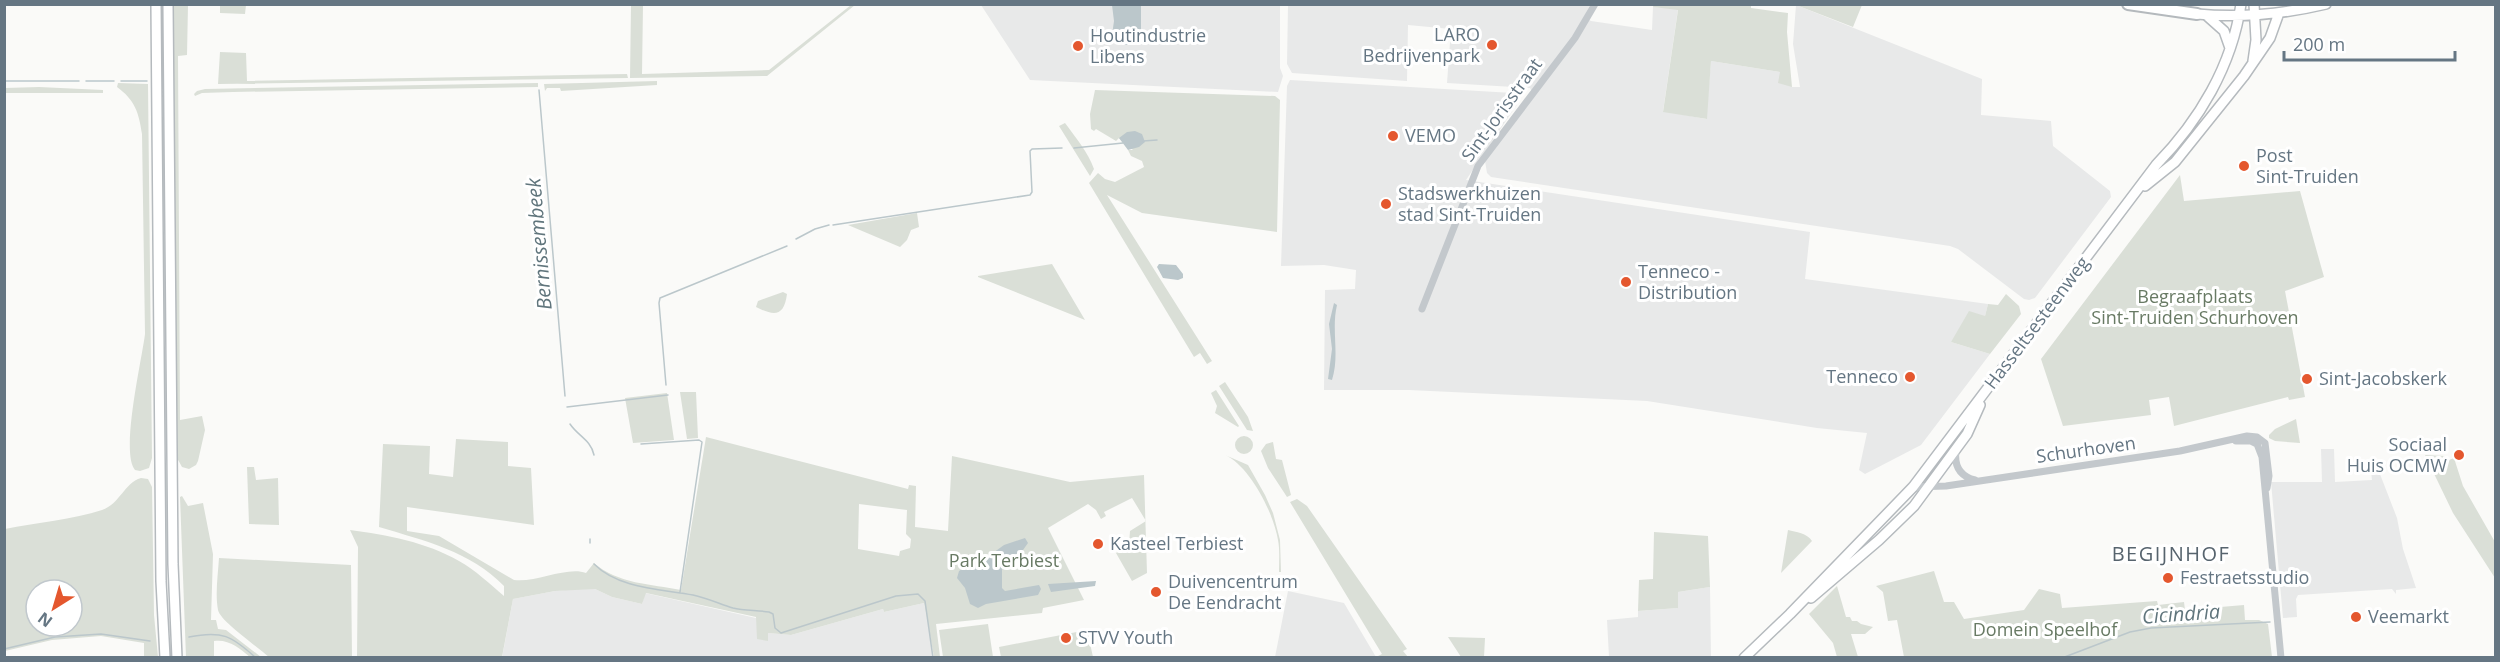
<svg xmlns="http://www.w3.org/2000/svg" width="2500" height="662" font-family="'Open Sans',sans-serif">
<rect width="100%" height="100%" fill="#fafaf8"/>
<path fill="#e8e9e9" d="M981,5H1280V68L1283,76L1278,92L1030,80Z
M1288,5H1590L1584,17L1591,21L1652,30L1653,7L1678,9L1663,111L1706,119L1711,61L1780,72L1792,87H1800L1793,44L1796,5L1982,79L1981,115L2051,121L2053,146L2110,191L2111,197L2035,298L2029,300L2024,299L1958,249L1950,246L1491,177L1487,173L1485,161L1534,96L1530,88L1447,83L1451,29L1408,25L1407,81L1292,73L1287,64Z
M1290,80L1513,93L1520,100L1466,180L1810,232L1805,279L1988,304L1985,316L1951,342L1990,354L1921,445L1865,474L1859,470L1867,433L1817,428L1647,401L1409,390H1324L1325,290L1355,289L1356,270L1324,265L1281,266L1287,86Z
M2321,449H2334L2335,482L2372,480L2371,471L2378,469L2397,518L2403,549L2416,588L2396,590V594L2392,589L2298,595L2296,599L2297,617L2283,618L2271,482H2322Z
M1710,587L1711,657H1609L1607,620L1638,617V611L1678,608V592Z
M576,589H595L612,597L642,604L645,593L756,618L768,640V633L791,635L883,609L884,612L924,603L934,657L502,658L513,599L555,591Z
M1288,591L1344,603L1376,657H1275Z"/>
<path fill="#dadfd7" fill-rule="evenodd" d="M1654,4L1751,5V8L1788,13L1787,32L1792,87L1778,83L1780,72L1711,61L1707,119L1663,112L1678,10L1653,7Z
M173,5H200H188L187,55L178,56L180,420L202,416L205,430L198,461L196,465L189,469L182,467L177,458Z
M220,5H246L245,14L220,13Z
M631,5H643L642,74L769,70L851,5H855L767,76L630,78Z
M1796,5L1862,4V5L1853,27Z
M220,52L246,53L247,81L627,74L628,78L218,84Z
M657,81V85L561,91L560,88H547L545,91L544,84Z
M118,83L148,84L152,458L149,468L140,471L135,470C120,453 142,359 145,334L142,134C139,113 135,100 117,87Z
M538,83V87L233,92L202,93L195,96L194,94L197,91L205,89Z
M39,87L103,90V93H5V88Z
M1095,90L1275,96L1280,100L1277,232L1142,213L1107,195L1212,361L1207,364L1200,353L1194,357L1089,183L1098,173L1105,179L1115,182L1144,167L1142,161L1131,156L1128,150H1133L1119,138L1116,141L1096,129L1094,131L1091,129L1090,114Z
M1065,123C1076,138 1088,152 1094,169L1090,176L1059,126Z
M2180,175L2184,201L2300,191L2324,277L2285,291L2305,397L2289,400L2288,397L2174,426L2169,397L2149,400L2151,415L2063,426L2041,359Z
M917,213L919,227L911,230L907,240L900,247L848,225Z
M1052,264L1085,320L978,277V276Z
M783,292L787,294C784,317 774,316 756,307L758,301Z
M2006,294L2019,306L2021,314L1990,354L1951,342L1969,311L1985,316L1988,304L1998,305Z
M1225,382L1248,417L1253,431L1247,430L1219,386Z
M1216,390L1239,426L1238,427L1215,413L1217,406L1211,393Z
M680,392H696L698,438L687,439Z
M667,393L674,440L633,443L625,398Z
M2296,419L2300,443L2275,441L2269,438V435L2275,429Z
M1235 445a9 9 0 1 1 18 0a9 9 0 1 1-18 0Z
M706,437L908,489L909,485L916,486L915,527L948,531L952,456L1070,482L1144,475L1147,573L1132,581L1116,553L1129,545L1130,531L1146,521L1132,498L1104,512L1106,516L1101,519L1096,510L1088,504L1048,528L1084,600L1043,608L1042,613L936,624L940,657H934L924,603L884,612L883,609L791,635L768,633V641L757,639L756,617L646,593L642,604L612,597L595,589L555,591L513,599L502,657H357L358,547L350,530C387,535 426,542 459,561C475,570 490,584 504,596V586C470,551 425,541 379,527L383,444L430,446L429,474L453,477L456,439L508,442V466L531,468L534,525L407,507V531L439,536L514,580C536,583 567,566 586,573L594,563C618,584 651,584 681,590ZM859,504L907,510L906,534L911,539L910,548L900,551L899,556L858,549Z
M1273,442L1276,459L1282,460L1291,495L1287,497L1268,468L1261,451L1266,444Z
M1225,455L1248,465L1265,495L1273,513L1280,540L1281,572H1279C1279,562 1280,550 1278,540C1274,514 1250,466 1225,455Z
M2425,455L2445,456L2449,460L2454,458L2463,486L2495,542V578L2453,513Z
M247,467H254L256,480L278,478L279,525L249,524Z
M141,478L148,479L152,487L154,615L158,657H144V643L101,636L52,640L5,651V529C35,523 74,519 102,510C120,504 124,483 141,478ZM36,590H72V626H36Z
M182,496L188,506L203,503L213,554L211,620H216L218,629L226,630L261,657H250C239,648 229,639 214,641V657H186L180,497Z
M1297,499L1307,506L1407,649L1403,651L1408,657H1376L1382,654L1290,502Z
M1788,530C1796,532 1807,533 1812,541L1781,573Z
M1654,532L1708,536L1710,587L1678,592V608L1638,611L1639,580L1653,579Z
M219,558L351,565L352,657H269C258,647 220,621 218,610C215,594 218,574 219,558Z
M1934,571L1944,602H1954L1964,619L2024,610L2039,589L2060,594L2062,608L2157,601L2158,605L2184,602L2185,610L2244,605L2245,620H2259L2268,624L2272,657H1904L1897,620L1888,621L1883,592L1876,586Z
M1837,586L1846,617H1850L1852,621H1857L1861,624L1873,627L1865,634H1851L1858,657H1837L1833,643L1809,614Z
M988,624L993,657H943L939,630Z
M1087,630L1093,657H1001L999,647Z
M1448,637L1485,638L1484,657H1461Z"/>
<path fill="#bbc7cb" d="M1112,5H1141V39L1138,43L1126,45L1111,42L1114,21Z
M1135,131L1142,134L1145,142L1139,147L1128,150L1119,138L1127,132Z
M1159,264L1176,265L1183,274V278L1178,280L1163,278L1157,267Z
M1334,303L1337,305C1331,330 1340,355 1332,380L1328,379L1332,349L1329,324Z
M1025,538L1028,543L1023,550L1002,563V588L1005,591L1039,585L1041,589L1038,595L986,604L978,608L970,604L965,588L957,578L959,571L967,566H975L1004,545Z
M1096,581L1095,586L1051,592L1048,584Z"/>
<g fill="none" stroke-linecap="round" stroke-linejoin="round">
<path stroke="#bbc7cb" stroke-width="1.5" d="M4,81H79
M86,81H114
M121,81H147
M539,90L565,396
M1143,141L1157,140
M1074,148L1123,143
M833,225L1030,195L1032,192L1030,151L1032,149L1062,148
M796,239L815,229L829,225
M666,385L659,303L660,298L787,246
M567,407L668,395
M570,424C578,436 591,440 594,455
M641,444L699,440L702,442L680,592
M590,543V539
M594,564C619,589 661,589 693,595C707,598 720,604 733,608C744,611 758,610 769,612L773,614L775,628L781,633L896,596L918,594L925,601L933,658
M189,637C222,630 232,636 256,658
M4,649L55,637L101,634L150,641
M2062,658L2130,632L2151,628L2270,622"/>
<defs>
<path id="major" d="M156,4L161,581L165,658
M168,4L173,564L177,658
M2197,14C2240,18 2284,14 2326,4
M2206,15L2224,31L2230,48
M2253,61L2256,40L2254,4
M2145,186L2175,162L2244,76L2270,38L2279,13
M1811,598L1879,540L1914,506L1967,434L1980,405
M1744,658L1790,614L1913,487L2156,165C2199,121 2232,66 2241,4"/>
<path id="highway" d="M2128,4L2197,14"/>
</defs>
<use href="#major" stroke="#b5babe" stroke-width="12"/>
<use href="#highway" stroke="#b4b9bd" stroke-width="14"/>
<path stroke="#c3c8cc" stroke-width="7" d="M1422,309L1478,166L1575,38L1595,4
M2236,441H2251L2257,444L2262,457L2281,658
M1956,451C1954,466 1960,476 1975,480
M1913,487L1946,486L2180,451L2247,436L2257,437L2265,443L2269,476L2267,488"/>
<use href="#major" stroke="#fff" stroke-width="9"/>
<use href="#highway" stroke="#fff" stroke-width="10"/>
</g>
<g fill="#e4572e" stroke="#fff" stroke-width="2">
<circle cx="1492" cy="45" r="6"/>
<circle cx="1078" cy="46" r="6"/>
<circle cx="1393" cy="136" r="6"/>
<circle cx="2244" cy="166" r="6"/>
<circle cx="1386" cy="204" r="6"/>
<circle cx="1626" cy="282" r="6"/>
<circle cx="1910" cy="377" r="6"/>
<circle cx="2307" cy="379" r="6"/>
<circle cx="2459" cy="455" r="6"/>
<circle cx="1098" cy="544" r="6"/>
<circle cx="2168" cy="578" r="6"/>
<circle cx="1156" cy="592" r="6"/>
<circle cx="2356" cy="617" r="6"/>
<circle cx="1066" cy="638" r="6"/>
</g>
<g text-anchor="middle" stroke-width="6" stroke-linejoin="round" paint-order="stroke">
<g font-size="18" fill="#657683" stroke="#fff" text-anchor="start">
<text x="1480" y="41" text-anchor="end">LARO<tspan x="1480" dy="21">Bedrijvenpark</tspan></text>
<text x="1090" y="42">Houtindustrie<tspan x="1090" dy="21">Libens</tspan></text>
<text x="1405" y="142">VEMO</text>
<text x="2256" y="162">Post<tspan x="2256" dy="21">Sint-Truiden</tspan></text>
<text x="1398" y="200">Stadswerkhuizen<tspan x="1398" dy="21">stad Sint-Truiden</tspan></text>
<text x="1638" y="278">Tenneco -<tspan x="1638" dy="21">Distribution</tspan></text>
<text x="1898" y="383" text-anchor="end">Tenneco</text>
<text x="2319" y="385">Sint-Jacobskerk</text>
<text x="2447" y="451" text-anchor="end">Sociaal<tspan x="2447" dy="21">Huis OCMW</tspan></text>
<text x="1110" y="550">Kasteel Terbiest</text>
<text x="2180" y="584">Festraetsstudio</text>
<text x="1168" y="588">Duivencentrum<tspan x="1168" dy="21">De Eendracht</tspan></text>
<text x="2368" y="623">Veemarkt</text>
<text x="1078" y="644">STVV Youth</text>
</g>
<g font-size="18" fill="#657683" stroke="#fff">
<text transform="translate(1502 110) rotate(-54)" y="6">Sint-Jorisstraat</text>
<text transform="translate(2037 323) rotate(-53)" y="6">Hasseltsesteenweg</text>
<text transform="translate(2086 450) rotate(-8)" y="6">Schurhoven</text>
</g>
<g font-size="18" fill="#687a64" stroke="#fff">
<text x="2195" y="303">Begraafplaats<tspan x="2195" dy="21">Sint-Truiden Schurhoven</tspan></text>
<text x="1004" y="567">Park Terbiest</text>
<text x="2045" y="636">Domein Speelhof</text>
</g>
<g font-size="20" font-style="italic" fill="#60757c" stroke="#fff">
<text transform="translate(539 244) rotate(-95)" y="7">Bernissembeek</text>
<text transform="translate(2181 614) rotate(-4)" y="7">Cicindria</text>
</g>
<g font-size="20" letter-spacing="1.5" fill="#57646e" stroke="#fff">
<text x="2171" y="561">BEGIJNHOF</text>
</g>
</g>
<rect width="2500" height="662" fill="none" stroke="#657683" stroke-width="12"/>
<g transform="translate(54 608) rotate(217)"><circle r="28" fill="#ffffff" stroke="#c1c8cd" stroke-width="1.5"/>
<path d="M0-4.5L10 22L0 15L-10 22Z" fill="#e4572e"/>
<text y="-9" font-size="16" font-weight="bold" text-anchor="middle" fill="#657683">N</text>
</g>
<path d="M2284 51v9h171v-9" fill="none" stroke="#657683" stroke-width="3"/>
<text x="2293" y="51" font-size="18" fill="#657683" stroke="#ffffff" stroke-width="4.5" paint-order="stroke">200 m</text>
</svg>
